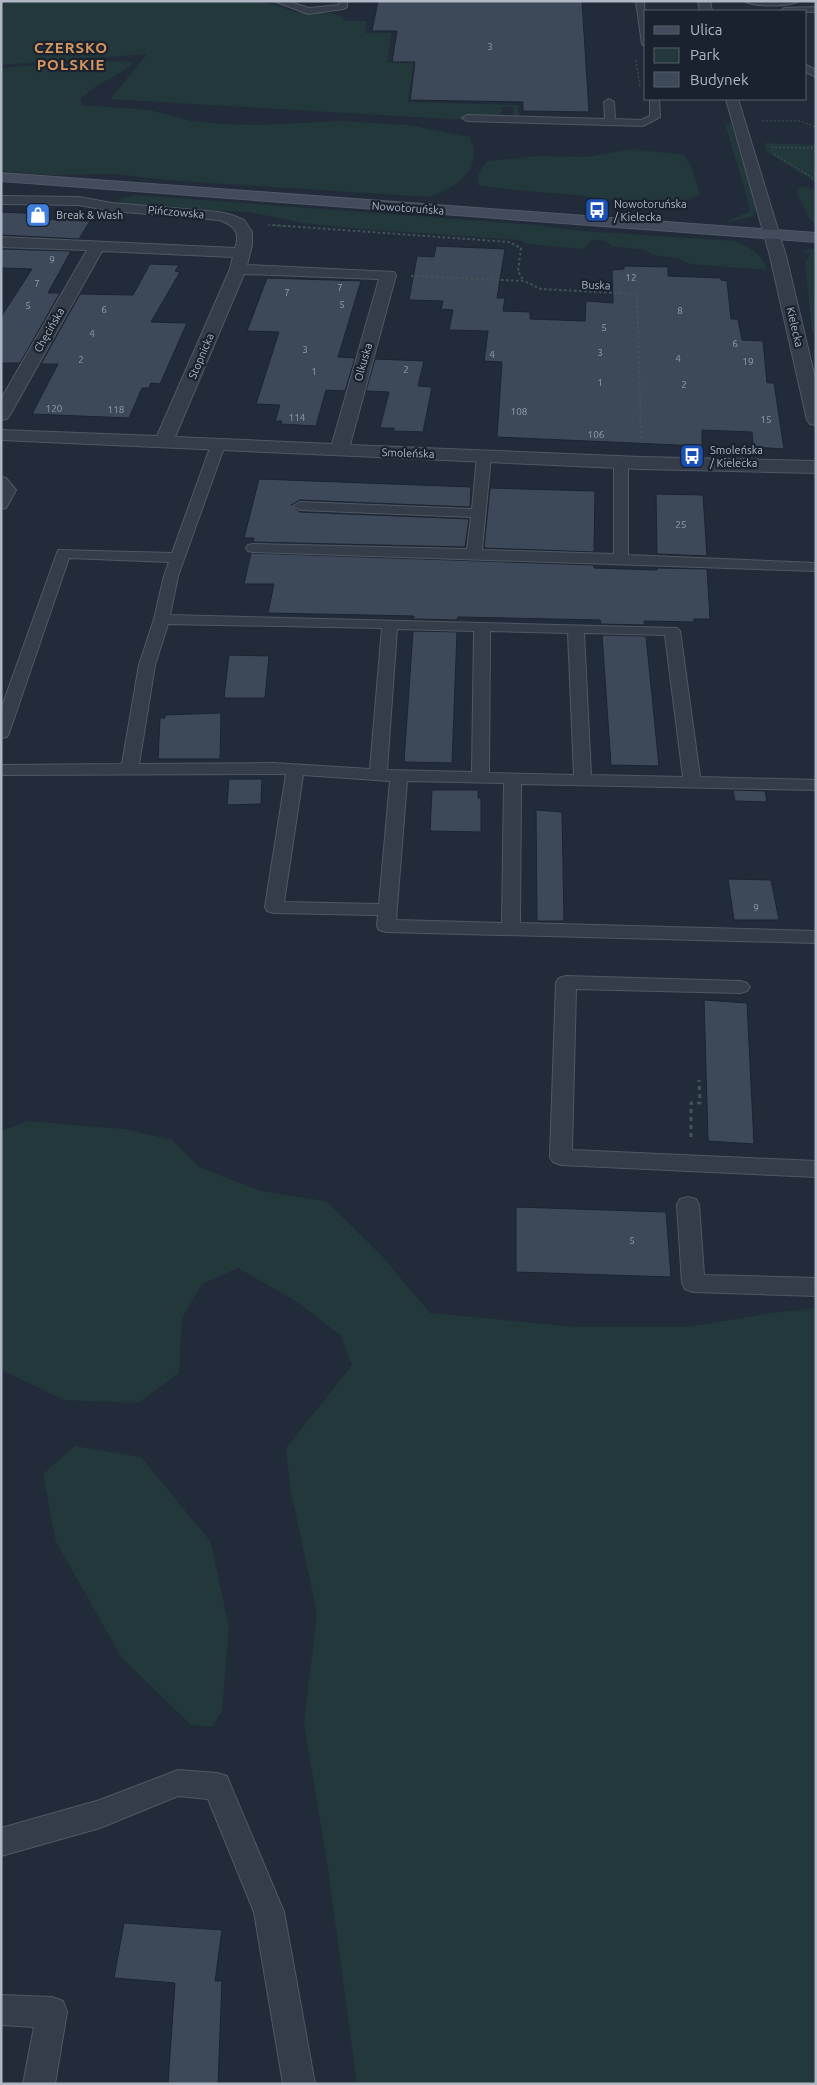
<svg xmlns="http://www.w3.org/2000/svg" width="817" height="2085" font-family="Ubuntu,sans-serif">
<rect width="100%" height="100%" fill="#212b3a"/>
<path fill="#23383b" d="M1,1H261L296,12L332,13L343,18L344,21H367L365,33H392L387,62L414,63L408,102L518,105L519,118L513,114V107H502L501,114L497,116L465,120L110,99L147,54L1,65Z
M115,61L131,62V66L92,89L80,99L82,105L150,110L191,121L223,124L258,125L340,121L408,125L470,137C484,171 457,187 428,197L164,180L115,174L51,175L1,171V69L10,67Z
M731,123L757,208L753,216L727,223L729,220L749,212L750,208L725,124Z
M764,143L816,145V183L766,151Z
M633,149L684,155L692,168L700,195C667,211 610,199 574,195C542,192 510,191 478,185V174L487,161L540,156L587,157Z
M802,186L816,190V224L810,220L796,191Z
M135,195L536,225L582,231L736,241C749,248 764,255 767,270L690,264L678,258L652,255L646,250L611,246L606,241L591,240L584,249L528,244L520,240L362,229L302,223L249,212L122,205L118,199Z
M816,248V332H812L805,262L811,254L803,251Z
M28,1121L124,1129L172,1140L199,1167L261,1191L326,1201L382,1256L430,1313L578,1327H687L771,1313L816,1308V2084H357L327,1862L304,1723L317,1613L290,1487L286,1448L352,1365L341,1336L299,1303L238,1268L202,1284L182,1318L179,1373L138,1403L64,1400L1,1370V1131Z
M75,1446L141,1457L211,1542L229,1628L222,1711L212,1727L191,1725L122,1658L56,1542L43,1474Z"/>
<path fill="#3d4959" stroke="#1c2431" d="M378,1H582L589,112L523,111V102L410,100L415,62H392L397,31H372Z
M1,212L45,214L42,219L63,220L68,213L81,221H90L79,239L1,235Z
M436,246L505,249L497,298H505L503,311L530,312V319L585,321L586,301L613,303L612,270L624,269V266L668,267V276L721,278V280L727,281L731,319H738L742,340L763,341L767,383H774L784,449L753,447L752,432L702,430V445L700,446L497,437L502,362L484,361L488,331L449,330L453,310L441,309L443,301L409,300L417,256L434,257Z
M1,249L71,251L48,293H60L20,363H1V317L32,269L1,268Z
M150,264L179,265L175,271L180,272L151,322L187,323L160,384L151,383L149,388H142L129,418L32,414L58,364H41L80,294L133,295Z
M267,278L361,281L338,357L355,358L345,391L326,390L316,426L281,424L282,421H275L280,405L256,404L279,332L247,331Z
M375,359L424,361L418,386L432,387L423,432L394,431V428H380L389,392L366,391Z
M259,479L471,487L470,507L300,500L291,505L300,512L469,519L465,547L253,542L254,538H244Z
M490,488L595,491L594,552L484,548Z
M656,494L703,495L707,556L657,554Z
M251,553L594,565V568L657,570V568L707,569L710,619H694V622L644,621L645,625L601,624L600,620L458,617L457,620L413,619L414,616L268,613L274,584H244Z
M413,631L457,632L452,763L404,762Z
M602,635L646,636L659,766L611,765Z
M229,655L269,656L265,698H224Z
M221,713L220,759H158L160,718H165V715Z
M229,779H262L261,804L227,805Z
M432,790H478V798H481V832L430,831Z
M733,790L765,791L767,802L735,801Z
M536,810L562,812L564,921H537Z
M728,879L771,880L779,920H734Z
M704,1000L747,1003L754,1144L708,1141Z
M516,1207L666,1212L671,1277L516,1272Z
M124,1923L222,1930L215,1981H222L218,2084H168L175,1983L114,1978Z"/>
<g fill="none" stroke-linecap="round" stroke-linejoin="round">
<defs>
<path id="service" d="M274,1H287L309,8L339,5V1H347V7L343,9L308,14Z
M636,1H644L646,47L642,44Z
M744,1H799C790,7 753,7 744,1Z
M816,7V12L780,11L784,8Z
M806,65L816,70V77L806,72Z
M609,99L614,102L615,119L641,120L650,116V99H659L660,117L643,126L467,121L462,118L467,115L605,119L604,102Z
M218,441L225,445L178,576L170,615L677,628L680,631L700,777L816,780V790L521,784L520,923L816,931V943L386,932L379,930L377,926L378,915L274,913L267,911L265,907L286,774L1,775V765L122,764L139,665L154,619L164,576L169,562L69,558L9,733L7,737L1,738V709L58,550L172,553L211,445ZM168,624L382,628L370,769L273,763L139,764L155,665ZM397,629L474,631L472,772L387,770ZM490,631L568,633L574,775L489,773ZM584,633L665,635L683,777L591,775ZM303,775L390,781L379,904L284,902ZM407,781L504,783L502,923L396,920Z
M484,452L491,456L482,550L614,554V462L621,458L628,462V555L816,563V571L253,552L248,551L246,548L248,545L253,544L467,549L471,517L300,510L293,506L300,502L472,509L477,456Z
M1,477L6,478L16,490L6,508L1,509Z
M566,976L740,981L747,983L750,987L747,991L740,993L576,989L572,1150L816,1161V1177L561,1165L553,1162L550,1157L556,982L559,978Z
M688,1197L696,1199L699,1205L704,1275L816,1278V1296L693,1292L685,1289L682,1283L677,1205L680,1199Z
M178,1770L217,1773L227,1776L231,1786L284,1912L315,2084H283L254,1912L208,1799L178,1796L100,1828L1,1856V1828L100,1800Z
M1,1995L52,1997L63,2001L67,2012L55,2084H23L34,2027L1,2025Z"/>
<path id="minor" d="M1,196L79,197L112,203L219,212L232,215L244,220L252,232V245L247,265L394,272L396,275L350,445L641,457L816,461V473L641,469L1,440V430L157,436L230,269L233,257L102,251L10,415L7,419L1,420V399L87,250L1,247V237L235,248C241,232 234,225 219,220L112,211L79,205L1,204ZM244,274L379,279L332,444L175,437Z"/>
<path id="tertiary" d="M698,1H710L712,11H700Z
M726,99H738L786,256L816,382V425L810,424L807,420L770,256Z"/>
<path id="secondary" d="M1,173L816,233V242L1,181Z"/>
</defs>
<use href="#service" stroke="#505865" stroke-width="2"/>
<use href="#minor" stroke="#505865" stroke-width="2"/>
<use href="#tertiary" stroke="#505865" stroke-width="2"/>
<use href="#secondary" stroke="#505865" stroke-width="2"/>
<path stroke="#415558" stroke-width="1" stroke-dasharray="2 2" stroke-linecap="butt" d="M636,60L640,86
M762,121H800L816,127
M771,147L816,148
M774,154L816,180
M268,225L292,227"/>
<path stroke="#415558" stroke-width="2" stroke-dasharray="2.5 2.5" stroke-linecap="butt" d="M273,225L509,242L521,248L518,271L523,280
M411,276L524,281L541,289L637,294L641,439"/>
<path stroke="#415558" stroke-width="3" stroke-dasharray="4 4" stroke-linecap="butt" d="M691,1137V1103H700L699,1080"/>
<use href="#service" fill="#353d4a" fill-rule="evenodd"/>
<use href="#minor" fill="#353d4a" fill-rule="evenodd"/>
<use href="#tertiary" fill="#353d4a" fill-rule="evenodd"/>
<use href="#secondary" fill="#434c5d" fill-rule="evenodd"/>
</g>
<defs>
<symbol id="bus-square" viewBox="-11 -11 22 22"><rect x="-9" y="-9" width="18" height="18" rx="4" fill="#1a4fb4" stroke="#1a222f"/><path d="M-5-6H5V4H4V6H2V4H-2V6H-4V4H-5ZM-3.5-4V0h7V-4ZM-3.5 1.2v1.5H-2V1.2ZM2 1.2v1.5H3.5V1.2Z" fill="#fff"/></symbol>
<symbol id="shop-square" viewBox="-11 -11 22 22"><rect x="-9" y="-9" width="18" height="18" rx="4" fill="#3f7fe0" stroke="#1a222f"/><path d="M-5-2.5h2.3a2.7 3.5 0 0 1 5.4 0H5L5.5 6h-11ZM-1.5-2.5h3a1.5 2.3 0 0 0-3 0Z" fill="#fff"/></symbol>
</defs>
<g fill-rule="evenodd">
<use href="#bus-square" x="583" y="196" width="28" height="28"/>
<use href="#shop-square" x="24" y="201" width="28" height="28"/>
<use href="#bus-square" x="678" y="442" width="28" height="28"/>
</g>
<g text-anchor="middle" stroke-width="4.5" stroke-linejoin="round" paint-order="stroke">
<g font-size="10" fill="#939cab">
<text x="490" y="50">3</text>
<text x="52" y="263">9</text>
<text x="631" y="281">12</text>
<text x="37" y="287">7</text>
<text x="340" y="291">7</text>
<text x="287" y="296">7</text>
<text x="342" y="308">5</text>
<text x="28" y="309">5</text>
<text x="104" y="313">6</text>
<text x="680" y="314">8</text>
<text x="604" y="331">5</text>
<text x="92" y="337">4</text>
<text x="735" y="347">6</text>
<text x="305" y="353">3</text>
<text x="600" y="356">3</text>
<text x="492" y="358">4</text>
<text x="678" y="362">4</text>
<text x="81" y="363">2</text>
<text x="748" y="365">19</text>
<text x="406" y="373">2</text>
<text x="314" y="375">1</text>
<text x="600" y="386">1</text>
<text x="684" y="388">2</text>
<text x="54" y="412">120</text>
<text x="116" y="413">118</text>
<text x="519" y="415">108</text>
<text x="297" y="421">114</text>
<text x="766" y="423">15</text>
<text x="596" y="438">106</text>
<text x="681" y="528">25</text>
<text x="756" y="911">9</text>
<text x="632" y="1244">5</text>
</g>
<g font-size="11" fill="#b0b8c6" stroke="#1a222f" text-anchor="start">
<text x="614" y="208">Nowotoruńska<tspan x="614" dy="13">/ Kielecka</tspan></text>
<text x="56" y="219">Break &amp; Wash</text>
<text x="710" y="454">Smoleńska<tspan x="710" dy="13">/ Kielecka</tspan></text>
</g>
<g font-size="11" fill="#b0b8c6" stroke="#1a222f">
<text transform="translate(408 208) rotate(4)" y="4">Nowotoruńska</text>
<text transform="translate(176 212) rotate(5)" y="4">Pińczowska</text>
<text transform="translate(596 285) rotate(2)" y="4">Buska</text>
<text transform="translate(795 327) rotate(77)" y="4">Kielecka</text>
<text transform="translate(49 330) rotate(-60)" y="4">Chęcińska</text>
<text transform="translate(201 356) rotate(-67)" y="4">Stopnicka</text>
<text transform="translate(363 362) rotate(-74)" y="4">Olkuska</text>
<text transform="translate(408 453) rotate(2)" y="4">Smoleńska</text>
</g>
<g font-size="15" font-weight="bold" letter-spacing="1" fill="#d5945d" stroke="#1a222f">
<text x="71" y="53">CZERSKO<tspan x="71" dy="17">POLSKIE</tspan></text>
</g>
</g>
<rect width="817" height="2085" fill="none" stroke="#b0b8c6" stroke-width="5"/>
<rect x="644" y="10" width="162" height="90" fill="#1a222f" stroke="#565e6b"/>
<rect x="654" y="26" width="25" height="8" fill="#434c5d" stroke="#565e6b"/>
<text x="690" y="35" font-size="15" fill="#b0b8c6">Ulica</text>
<rect x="654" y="48" width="25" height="15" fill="#23383b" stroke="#565e6b"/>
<text x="690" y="60" font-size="15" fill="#b0b8c6">Park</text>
<rect x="654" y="72" width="25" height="15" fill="#3d4959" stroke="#565e6b"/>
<text x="690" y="85" font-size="15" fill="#b0b8c6">Budynek</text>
</svg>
